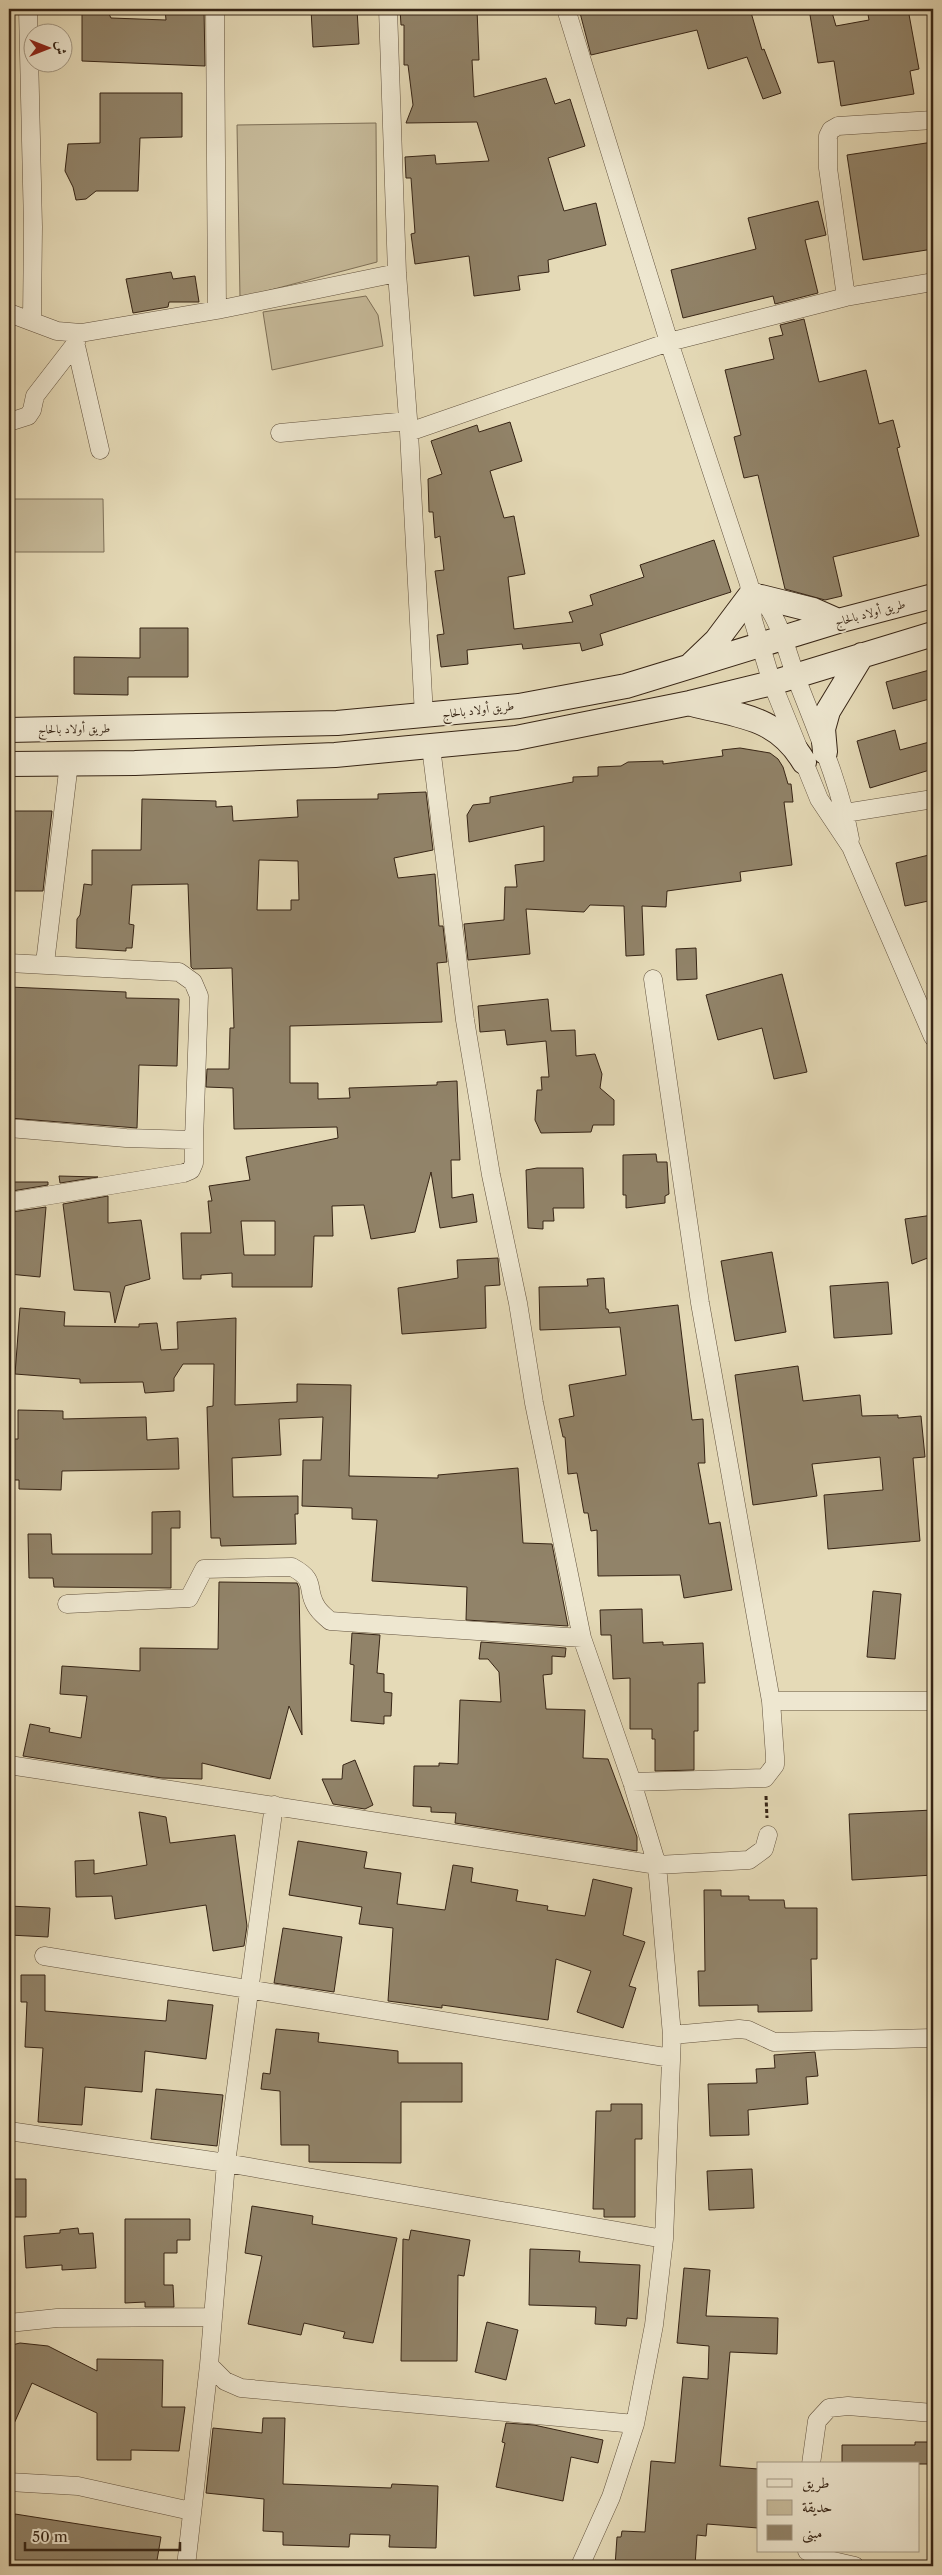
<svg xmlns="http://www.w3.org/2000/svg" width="942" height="2575" font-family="'Libre Caslon Text',Amiri,serif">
<rect width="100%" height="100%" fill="#e5dab7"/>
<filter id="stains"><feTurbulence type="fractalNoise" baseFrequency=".004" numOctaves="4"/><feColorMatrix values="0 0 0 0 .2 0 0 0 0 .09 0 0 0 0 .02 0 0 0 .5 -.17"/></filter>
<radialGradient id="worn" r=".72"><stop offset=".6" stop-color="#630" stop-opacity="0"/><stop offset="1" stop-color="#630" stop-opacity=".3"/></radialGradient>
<path fill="#c7bb9b" stroke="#7e7058" d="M376,123L377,262L240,298L237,125Z
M366,296L378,315L383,346L272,370L263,312Z
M9,499H103L104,552H9Z"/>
<path fill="#918369" stroke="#362415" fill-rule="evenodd" d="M165,9H204L205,66L82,61V12L109,14L111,18L166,20Z
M311,9H357L359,44L313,47Z
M400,9H477L479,60H472L474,97L546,78L555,104L570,99L585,146L548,158L564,211L596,203L606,245L548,260L549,272L518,276L520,290L474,296L469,256L415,264L411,234L415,233L411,178H406L405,157L435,155L436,164L489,161L477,122L406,123L413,105L408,65H404V25H401Z
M579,9H750L762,50L764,49L781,93L763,99L747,57L708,69L697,30L591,55Z
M809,9H831L836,26L869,20L867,9H908L919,69L910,71L914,94L841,106L834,61L818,63Z
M100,93H182V137L140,138L138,191H96L86,199L76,200L73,187L65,171L68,144L100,143Z
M933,142V249L863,260L847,155Z
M818,201L826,235L805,240L818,293L775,304L773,296L683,318L671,270L756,249L748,218Z
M171,272L173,279L195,276L199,302H169L168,307L133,313L126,279Z
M804,319L819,382L866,370L879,424L893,420L900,447L897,448L919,536L833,557L842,596L825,600L785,589L758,475L744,478L734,437L741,435L725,370L774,359L769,338L783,335L780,325Z
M510,422L522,461L490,471L504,518L514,516L525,574L508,577L514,629L573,622L569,612L593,605L590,595L644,577L640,565L714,540L731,592L600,634L603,645L582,651L580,643L523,649L522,644L467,650L468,664L441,667L437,635L444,634L435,571L444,570L440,536L435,538L433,512H429L428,479L442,474L431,441L477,425L479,432Z
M140,628H188V677H128V695L74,694V657L140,658Z
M933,669V698L893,709L886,682Z
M895,730L900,750L933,741V769L870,788L857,741Z
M740,748L770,753L778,759L783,767L788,784H791L793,802H784L792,865L740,872L741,881L667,891L666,907L642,906L644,955L626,956L624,906L590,905L584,912L526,909L530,954L468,960L464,924L504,920L505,887H517L515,865L544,861V826L469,842L467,815L473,805L490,803V797L573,782V777L598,776V767L621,766L628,762L663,761V764L723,756L722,750Z
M426,792L433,850L394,858L398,878L435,874L439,926H443L447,962L437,963L442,1022L290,1026V1083H318V1099L350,1098L349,1088L437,1085V1082L457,1081L460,1160H451L452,1198L473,1194L477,1222L440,1228L431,1172L415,1232L371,1239L364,1205L332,1206L333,1236H314L312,1287H232V1273L201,1275V1279H183L181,1233H211L208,1201H212L209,1186L250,1180L246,1157L338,1138L337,1127L234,1129L233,1088L206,1087L207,1069H229L230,1028H234L232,968L193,969L191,967L188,884L132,885L129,924L134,925L132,948H126V951L76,948L77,919L80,915L84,884L92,885V850H141L142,799L216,801V807L232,806L233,821L298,817L297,800L378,799V794ZM259,860L298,861L299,900H291V910H257ZM241,1221H275V1255H244Z
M9,811H52L43,891H9Z
M933,854V900L905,906L896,863Z
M696,948L697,979L677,980L676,949Z
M782,974L807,1072L774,1079L762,1028L718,1040L706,995Z
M9,987L126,992V998L179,999L177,1066L139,1065L137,1128L9,1118Z
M548,999L551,1031L575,1030L576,1056L595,1054L602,1074L600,1088L614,1100V1125H593L591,1132L541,1133L535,1120L537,1090H542L541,1077H549L546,1041L507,1045L505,1030L480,1032L478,1006Z
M656,1154L657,1162H667L669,1194L665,1196V1203L626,1208V1195H623V1155Z
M537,1168H583L584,1208H553L554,1221H543V1229L528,1228L526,1170Z
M59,1176L98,1177L60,1183Z
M12,1182H48V1185L12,1191Z
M108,1196V1223L141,1220L150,1279L125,1286L115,1323L110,1292L74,1290L63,1204Z
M46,1207L40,1277L9,1274V1225H12V1212Z
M933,1215V1256L912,1264L905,1219Z
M772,1252L786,1332L735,1341L721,1261Z
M498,1258L500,1285L485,1286L486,1328L402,1334L398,1288L458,1278L457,1260Z
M604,1278L606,1309H608L609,1313L678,1305L692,1420L703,1419L705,1463H698L709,1524L720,1522L732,1590L684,1598L680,1575L598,1576L597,1530L591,1531L588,1513H584L577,1473L568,1474L565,1437H563L559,1419L574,1416L569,1385L626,1375L620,1327L540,1330L539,1287L588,1286L587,1279Z
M888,1282L892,1334L834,1338L830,1286Z
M20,1308L65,1312L64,1326L139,1327V1324L157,1323L161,1350L178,1349L177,1322L236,1318L235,1405L297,1402V1384L351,1385L349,1476L438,1478V1475L518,1468L523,1543L552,1544L568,1626L466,1620L467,1587L372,1581L377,1520L352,1519V1508L302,1506L303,1460H321L323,1417L279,1419L281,1455L232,1458L233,1497L298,1496V1514H295L296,1544L221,1546L220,1538H211L207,1407L213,1406L214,1364H183L174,1378V1391L145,1393L143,1382L80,1383V1379L15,1374Z
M798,1366L803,1401L860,1395L862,1416L898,1415V1418L921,1416L925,1457L913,1458L920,1541L828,1549L824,1495L883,1490L880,1457L812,1464L817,1496L753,1505L735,1375Z
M18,1410L63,1411V1419L146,1417L147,1440L178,1438L179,1469L62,1471L61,1490L19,1489V1480H9V1439H18Z
M180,1511V1528H171V1588L54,1587L53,1578H29L28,1534H51L52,1554H152V1512Z
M219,1582L297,1583L299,1588L302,1735L289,1706L270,1779L202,1763V1779L162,1778L23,1756L30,1724L50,1728L49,1732L81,1738L87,1696L60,1694L62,1666L140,1671V1648L218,1649Z
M873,1591L901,1594L895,1659L867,1657Z
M642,1609L643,1643L663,1642V1645L703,1643L705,1683H698V1731H694V1770L655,1771V1739H652V1729H630V1678L613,1679L611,1635H601L600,1610Z
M352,1633L380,1635L377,1673L384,1674V1692L392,1693L391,1716H384V1724L351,1721L354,1665L350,1664Z
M481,1642L566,1648L565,1657L552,1656V1674L543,1675L546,1709L585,1710L583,1758L608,1759L637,1837V1851L455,1823L456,1813L431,1812V1807L413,1806L414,1766H439V1763L458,1764L460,1700L501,1702L499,1672L488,1659H479Z
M355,1760L373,1805L365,1809L333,1804L322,1779H342L343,1765Z
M933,1810V1875L852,1880L849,1814Z
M139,1812L166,1817L170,1843L235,1835L247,1926L244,1946L213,1951L206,1905L115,1919L112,1896L76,1897L75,1861L94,1860V1874L147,1865Z
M298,1841L367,1852L364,1868L401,1873L397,1904L445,1910L453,1865L473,1868L471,1882L518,1890L516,1901L548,1906L547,1910L585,1916L593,1879L632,1888L623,1935L645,1942L629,1986L636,1988L623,2028L577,2012L591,1971L556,1959L548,2020L442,2005V2008L388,2001L393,1928L359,1924L362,1907L289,1895Z
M704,1890H721V1896H749V1900H784L785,1908H817V1959H811L812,2011L758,2012V2005L699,2006L698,1971H705Z
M9,1906L50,1908L48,1937L9,1935Z
M283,1928L342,1937L334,1992L274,1983Z
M21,1975H45V2011L166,2021L168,2000L213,2005L206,2059L145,2051L142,2092L85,2087L82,2125L38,2122L43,2048L25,2047L27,2002H21Z
M276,2029L319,2033L318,2042L398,2051V2063H462V2102H401V2163L309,2162V2145H281L280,2091L261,2089L263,2073L270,2074Z
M815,2052L818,2076L806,2077L808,2104L748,2110L749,2135L710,2136L708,2084L757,2083L756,2069L775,2068L774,2055Z
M156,2089L223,2095L217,2146L151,2139Z
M611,2104H642V2139H635V2217H604V2209H593L596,2111H611Z
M752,2169L754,2208L709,2210L707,2171Z
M9,2179H26V2217H9Z
M252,2206L313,2216L312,2224L397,2238L373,2343L343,2338L345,2332L304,2323L301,2335L248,2324L262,2256L245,2253Z
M125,2219H190V2240H177V2253H164V2285H173L174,2307H145V2302L125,2303Z
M78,2228L79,2234L93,2233L96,2268L62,2270V2265L26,2268L24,2236L60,2233V2230Z
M411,2230L470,2240L464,2276L458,2275L457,2361H401L403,2239L409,2240Z
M530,2249L580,2251L579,2262L640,2265L637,2319L627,2318L626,2326L595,2324L596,2307L529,2305Z
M684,2268L710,2270L706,2316L778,2318L777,2354L730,2352L720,2466L758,2469V2528L707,2524L706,2536L697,2535L695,2566H615L617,2537H621L622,2531L645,2532L651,2461L675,2463L683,2377L708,2379L709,2346L677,2343Z
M487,2322L518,2330L506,2380L475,2372Z
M20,2343L48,2346L97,2371V2359L163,2360L162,2407H185L179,2451L131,2450V2460H97V2413L32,2383L9,2435L10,2351L12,2345Z
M263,2418H285L283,2484L391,2488L392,2484L438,2486L436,2548L389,2547L390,2535L350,2534L349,2547L283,2545V2532L263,2531L264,2499L206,2493L213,2428L262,2433Z
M506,2423L534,2425L603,2440L598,2463L571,2457L563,2501L496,2487L505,2443L502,2442Z
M915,2442H933V2464H842V2445H915Z
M15,2514L161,2537L156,2566H9Z"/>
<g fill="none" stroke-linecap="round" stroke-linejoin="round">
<defs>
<path id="street" d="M28,9L33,227L32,320
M215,9L217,310
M388,9L397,273L409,432L424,716
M566,9L669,342L749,584L753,620L772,683L804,762L819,799L851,847L933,1037
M846,297L828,168V136L831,130L838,126L933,120
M9,313L57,331L81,333L217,310L397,273
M73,333L100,450
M9,422L28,416L32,410L35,396L76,343
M409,432L669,342L846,297L933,282
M280,433L408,421
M756,592C780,616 786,650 797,680C817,732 840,784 850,839
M431,747L465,1020L491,1175L518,1303L534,1403L582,1638L632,1782L657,1865L672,2035L664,2239L654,2325L635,2424L611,2497L580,2566
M845,813L933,799
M9,963L179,972L193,982L199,996L194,1140L126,1138L9,1128
M45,963L69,763
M9,1202L184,1173L191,1170L194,1163V1140
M67,1604L189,1598L204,1569L292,1567C318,1581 305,1588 316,1606C319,1612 326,1617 330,1621L582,1638
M771,1701H933
M9,1765L657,1865L749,1860L764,1849L768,1835
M632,1782L765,1778L775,1765V1757L771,1701L700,1303L653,979
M44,1956L671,2058
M672,2035L739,2029L748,2030L774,2042L933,2038
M9,2131L226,2163L664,2239
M9,2323L57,2318L213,2317
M209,2365L225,2381L241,2388L635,2424
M811,2464L817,2421L829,2408L848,2406L933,2413
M9,2482L78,2486L191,2511
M807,2551L820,2558L855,2566
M186,2566L209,2365L226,2163L274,1805"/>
<path id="secondary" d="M761,597L813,610L838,621
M692,664L716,641L749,597
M692,704C739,716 777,716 804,762
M9,730L337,723L519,706L626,686L838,621L933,596
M825,752L823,729L828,711L862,655
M9,764L135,763L335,755L516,738L690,703L772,683L933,634"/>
</defs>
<use href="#street" stroke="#62523e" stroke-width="19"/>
<use href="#secondary" stroke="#362415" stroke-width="26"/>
<path stroke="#362415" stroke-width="3" stroke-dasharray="4 2.5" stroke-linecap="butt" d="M766,1796L767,1818"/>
<use href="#street" stroke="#eee7d0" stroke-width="18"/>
<use href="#secondary" stroke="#eee7d0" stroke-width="24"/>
</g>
<g text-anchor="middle" stroke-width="4" stroke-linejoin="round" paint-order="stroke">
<g font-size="12" fill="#362415" stroke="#eee7d0">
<text transform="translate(870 613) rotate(-15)" y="4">طريق أولاد بالحاج</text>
<text transform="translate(478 710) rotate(-7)" y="4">طريق أولاد بالحاج</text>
<text transform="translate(74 729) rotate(-1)" y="4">طريق أولاد بالحاج</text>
</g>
</g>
<rect width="942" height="2575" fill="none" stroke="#e5dab7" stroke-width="30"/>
<rect x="10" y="10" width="922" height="2555" fill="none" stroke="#362415" stroke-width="2.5"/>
<rect x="15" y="15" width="912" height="2545" fill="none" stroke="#362415"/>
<rect x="757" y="2462" width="162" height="90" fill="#eee7d0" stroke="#a49985"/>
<rect x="767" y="2479" width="25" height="8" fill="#eee7d0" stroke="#a49985"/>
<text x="802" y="2488" font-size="15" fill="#362415">طريق</text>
<rect x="767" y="2500" width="25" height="15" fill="#c7bb9b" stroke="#a49985"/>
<text x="802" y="2512" font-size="15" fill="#362415">حديقة</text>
<rect x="767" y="2525" width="25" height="15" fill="#918369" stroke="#a49985"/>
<text x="802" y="2538" font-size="15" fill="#362415">مبنى</text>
<g transform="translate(48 48) rotate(90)"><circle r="24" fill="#eee7d0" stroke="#a49985"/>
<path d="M0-4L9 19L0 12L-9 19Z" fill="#8f2418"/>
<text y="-8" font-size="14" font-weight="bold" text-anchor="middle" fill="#362415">ش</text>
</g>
<path d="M25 2542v8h155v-8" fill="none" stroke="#362415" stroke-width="2.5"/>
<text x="32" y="2542" font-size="15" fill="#362415" stroke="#eee7d0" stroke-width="4" paint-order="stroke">50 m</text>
<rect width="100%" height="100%" filter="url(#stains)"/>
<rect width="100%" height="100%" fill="url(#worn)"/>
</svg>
